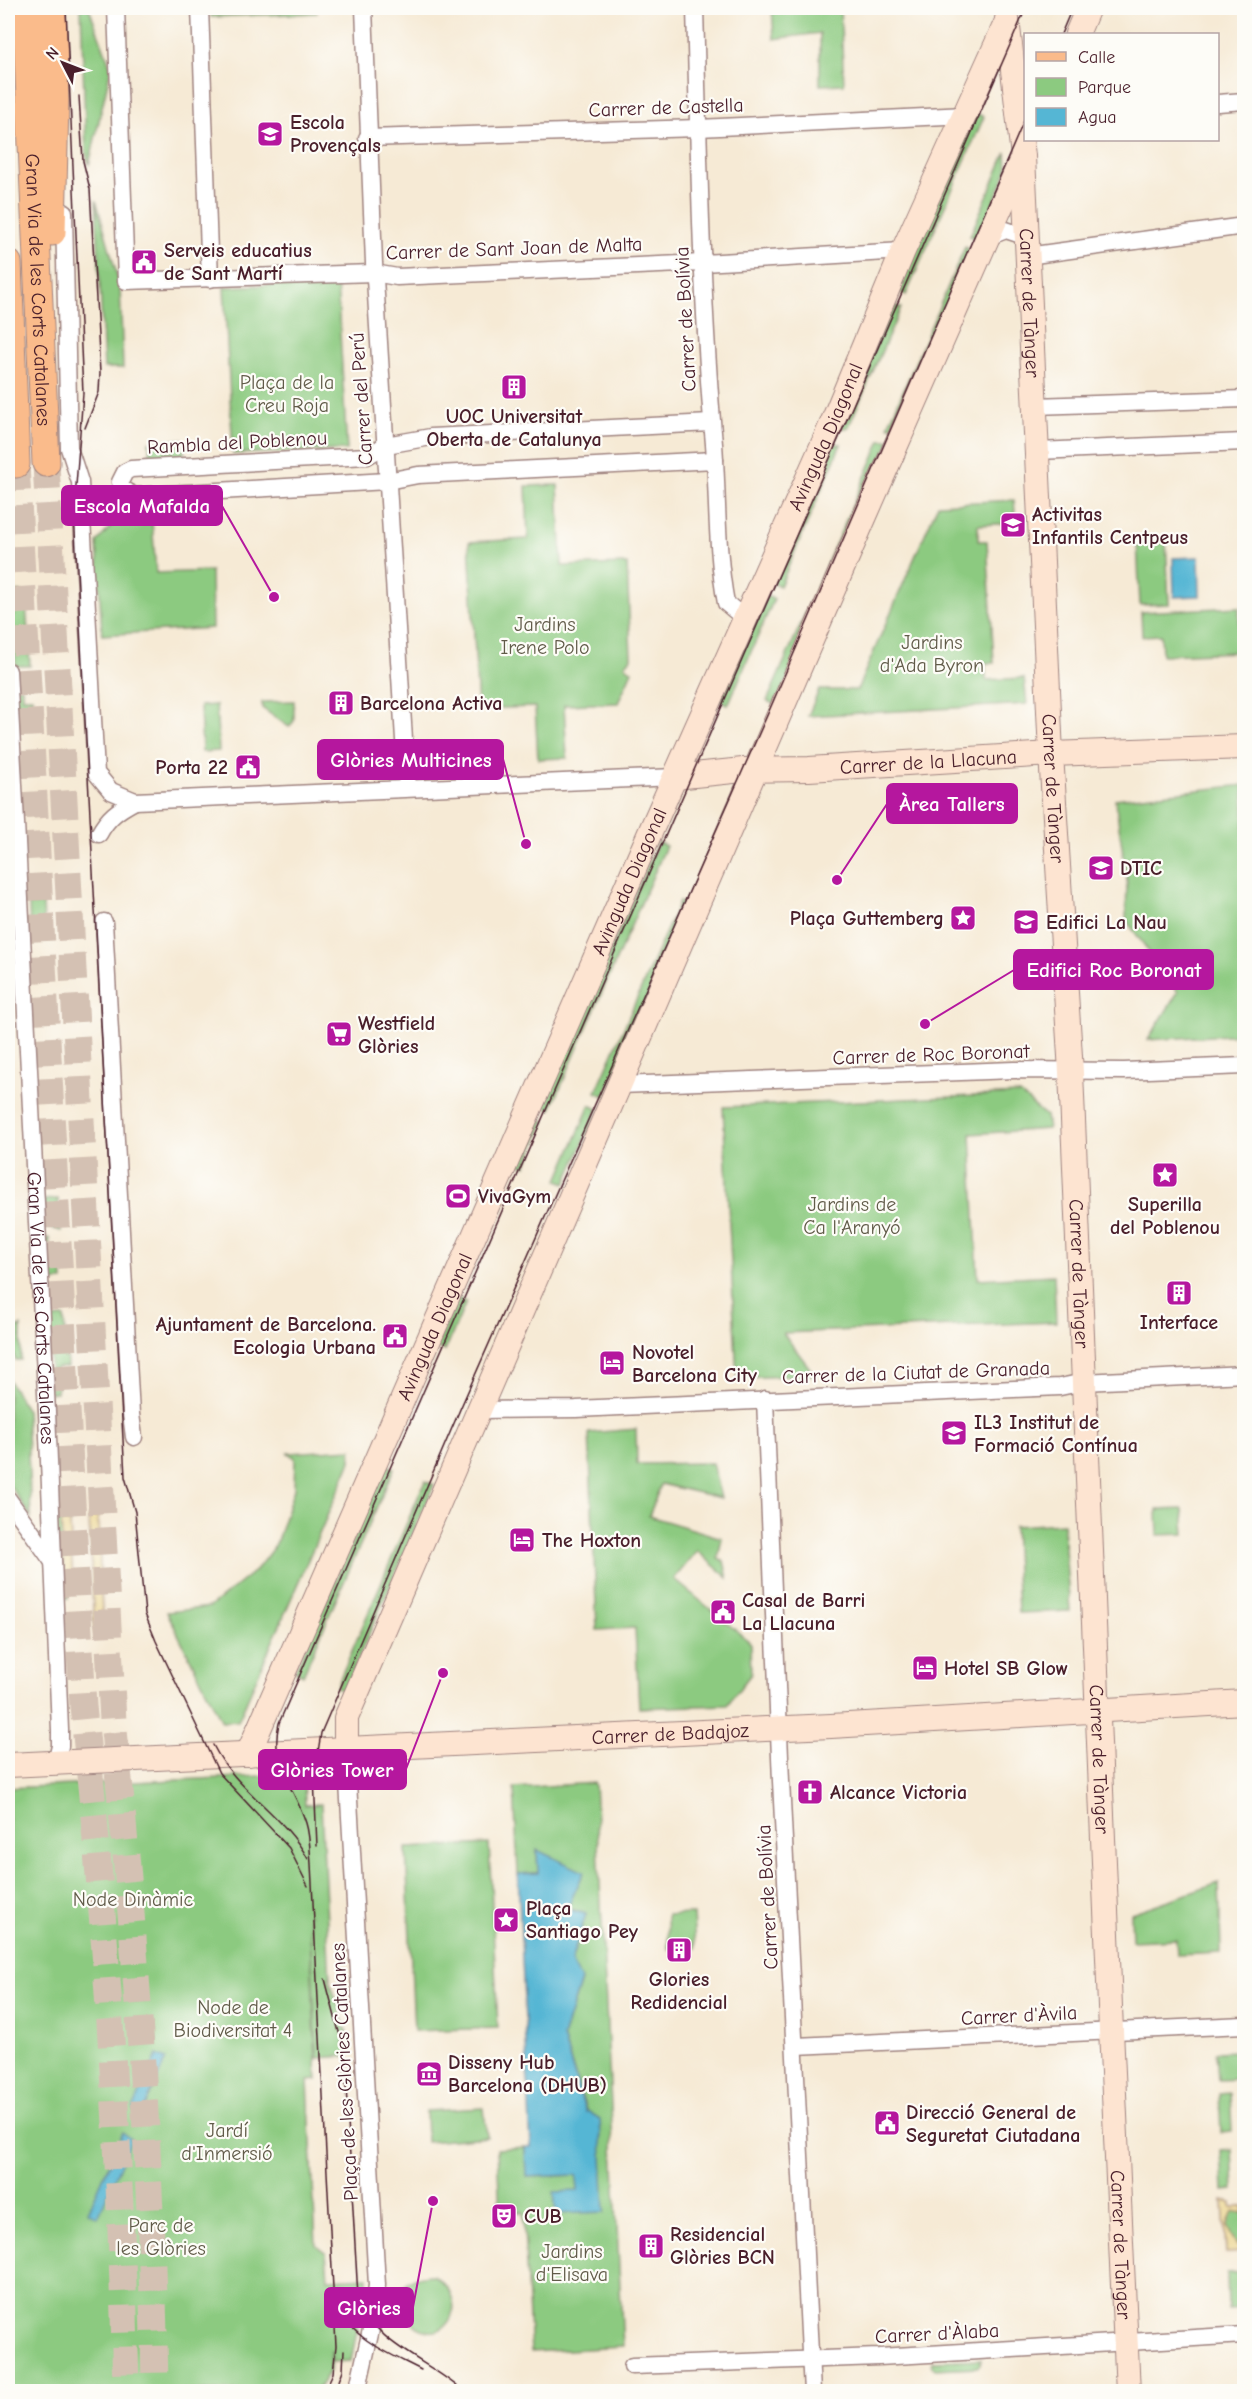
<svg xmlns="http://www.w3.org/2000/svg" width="1252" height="2399" font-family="'Comic Neue',sans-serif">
<rect width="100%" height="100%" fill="#fdfcf7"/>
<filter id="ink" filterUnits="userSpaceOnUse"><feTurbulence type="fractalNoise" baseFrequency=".0167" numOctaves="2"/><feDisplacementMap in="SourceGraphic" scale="12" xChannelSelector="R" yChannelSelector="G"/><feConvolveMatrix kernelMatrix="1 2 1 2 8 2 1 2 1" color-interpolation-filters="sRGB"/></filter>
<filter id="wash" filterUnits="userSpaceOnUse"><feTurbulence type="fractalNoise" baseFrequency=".008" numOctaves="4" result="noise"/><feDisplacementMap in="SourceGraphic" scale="24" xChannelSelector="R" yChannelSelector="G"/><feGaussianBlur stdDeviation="1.35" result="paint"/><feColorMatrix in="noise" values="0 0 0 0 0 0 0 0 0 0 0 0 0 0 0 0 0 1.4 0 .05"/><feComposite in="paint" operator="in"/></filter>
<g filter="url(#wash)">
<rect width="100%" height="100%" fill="#f6ead5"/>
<path fill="#8cca80" stroke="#6b7456" stroke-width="1.5" d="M81,8H89L111,68L89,165L86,153Z
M211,8H317V13L211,17Z
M772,8H840L844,84L820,85V33L774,39Z
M975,113L984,117L906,295L898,291Z
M1006,152L1007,171L978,239L970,236Z
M96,200L120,286L123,368H104Z
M965,247L973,251L896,426H888Z
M337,282L347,450L233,454L224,287Z
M892,304L901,308L848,428H838Z
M183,439L184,455L150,458L149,442Z
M881,440H890L776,705L767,701Z
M831,444H841L780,586L771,582Z
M558,485L562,566L627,564L631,658L625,665L632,671L618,703L564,705L567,758L538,759L535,707L478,709L469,542L528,539L526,486Z
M1014,500L1016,523L978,525V541H987L994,663H985L986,680L1024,678L1027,704L808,716L819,690H857L938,504Z
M151,508L156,573L211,571L212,628L102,635L97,542L125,511Z
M1166,539L1169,604L1140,605L1137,541Z
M21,592V602H26L30,666H16L10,616L14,615L13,593Z
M765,596L774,599L728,705L719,700Z
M1239,607L1240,652L1162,655L1161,635L1142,636L1141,612Z
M13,687H22V697H32L33,716L24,717V723L15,724Z
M294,701V721L289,727L262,708V702Z
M216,705L219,751L202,752L200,706Z
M1244,785V1034L1148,1040L1178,992L1126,920L1127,881L1115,799Z
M658,842L666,846L551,1109L542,1106Z
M679,902L688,905L604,1096L596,1092Z
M43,903L44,925L39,926L40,941L26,942L30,933L29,904Z
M1020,1094L1046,1116L1048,1129L971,1134L978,1279L1054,1275L1056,1322L783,1333L815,1375L737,1378L723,1107Z
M590,1105L598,1109L566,1183L558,1180Z
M537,1118L545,1121L526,1166L517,1163Z
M58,1199L61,1231L45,1226L43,1200Z
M49,1238L50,1253H62L63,1281L48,1282L42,1239Z
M458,1298L466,1302L445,1351L436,1347Z
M64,1317L67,1367L56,1368L57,1393H50V1318Z
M21,1326V1360H15L14,1355H8V1331Z
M8,1379L26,1409L31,1517L8,1483Z
M636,1429L637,1464L712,1463L721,1498L661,1484L649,1516L722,1538L718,1558L724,1561L728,1578L697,1551L674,1579L750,1642L751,1674L727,1705L639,1708L635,1628L597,1630L589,1433Z
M351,1449V1461L238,1721L222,1722L167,1612L210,1607L257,1569L276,1544L294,1489L295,1458L288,1453Z
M386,1465L394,1468L303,1675L295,1671Z
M425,1481L434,1485L344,1691L336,1688Z
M55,1507H64V1512H69L70,1522H62L65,1584L73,1583L74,1592L68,1593V1598H61Z
M1183,1509L1185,1534L1158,1535L1157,1510Z
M1063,1523L1070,1611L1018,1613L1014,1526Z
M304,1774L305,1805L321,1804L330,1981L347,2033L348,2056L317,2058L309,1913L317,2080L308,2081L316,2245L326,2253L328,2279L368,2277L351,2361L332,2362L331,2350L330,2371L317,2391H8V1788Z
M595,1783L623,2347L531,2352L523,2212L500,2213L497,2149L525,2147L527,2177L577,2175L578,2191L605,2212L587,2113L563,2037L581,1980L571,1962L586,1914L569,1908L566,1910L537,1850L538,1873L518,1874L514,1788Z
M489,1844L498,2028L414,2031L406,1848Z
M1219,1883L1221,1953L1177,1955L1176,1939L1132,1941L1131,1913Z
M693,1914L695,1948L668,1949L667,1915Z
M1239,2051L1241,2079L1218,2080L1216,2052Z
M1230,2093L1232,2131L1221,2132L1219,2094Z
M484,2108L487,2137L427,2142L426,2111Z
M1232,2149L1234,2190L1223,2191L1221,2150Z
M1233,2211L1244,2213V2242L1238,2246L1227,2227Z
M1244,2272V2309L1228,2310L1227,2273Z
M433,2275C450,2285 463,2309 445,2326C416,2352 368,2276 433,2275Z
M981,2359V2365L978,2367L936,2369L932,2365L933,2361Z"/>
<path fill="#eeda9e" stroke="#9c7c64" stroke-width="1.5" d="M89,1516H98L103,1634H94Z
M61,1522H70L73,1583L65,1584Z
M1223,2200L1231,2202V2207H1244V2213L1233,2211L1227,2227L1237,2246L1244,2242V2252L1226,2253Z"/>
<path fill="#55b6d4" stroke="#506a80" stroke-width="1.5" d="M1199,557L1200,596L1174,597L1173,558Z
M537,1850L584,1872L567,1909L586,1914L571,1961L581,1980L563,2037L586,2113V2110L600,2119L605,2212L556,2214L554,2192L578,2191L577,2175L526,2177L525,2147H531L518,1874L538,1873Z
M157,2055L166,2059L141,2116L133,2109Z
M123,2132L131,2140L98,2217L88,2212Z"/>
</g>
<g filter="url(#ink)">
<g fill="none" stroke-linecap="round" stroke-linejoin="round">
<path stroke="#d4c1b3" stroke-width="27" stroke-dasharray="27 14" stroke-linecap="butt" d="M46,463L113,1721C136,1943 152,2167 155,2392
M16,464L83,1706C107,1934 121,2163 126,2392"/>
<defs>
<g id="street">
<path d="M116,8L126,281L374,273L397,277L703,263L903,251"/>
<path d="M200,8L210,279"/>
<path d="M364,8L374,263L407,787"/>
<path d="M695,8C699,153 701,299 714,444C718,497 716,551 726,603L744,618"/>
<path d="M1218,103L1244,101"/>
<path d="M367,138L699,128L966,115"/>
<path d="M64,212L69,448L80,482L96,773L111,791L135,801L675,777"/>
<path d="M988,237L1006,230L1027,237"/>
<path d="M1027,256L1244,226"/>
<path d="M1035,406L1244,399"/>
<path d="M711,423L431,437L386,445L367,456L131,469L125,472L120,482L122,489L135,496L387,481L418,475L715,460"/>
<path d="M1038,451L1244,442"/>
<path id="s1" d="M8,671L47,1412L60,1730V1746L56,1763"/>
<path d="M99,834C108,817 118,810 135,801"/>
<path d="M104,922L131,1414L134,1437"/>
<path d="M620,1085L1014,1070L1124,1071L1244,1066"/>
<path d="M765,1399L781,1781L812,2392"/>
<path d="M481,1410L576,1409L1060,1387L1084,1382L1244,1374"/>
<path d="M8,1499L53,1562"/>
<path d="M346,1748L377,2285L372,2325L357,2392"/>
<path d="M796,2046L1244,2025"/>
<path d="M632,2366L879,2357L1244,2335"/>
</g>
<g id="secondary">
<path id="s2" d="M1007,19L1023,156L1051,754L1071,1072L1111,2030L1128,2392"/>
<path d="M1077,34L1088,8"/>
<path id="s3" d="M675,777L743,770L809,769L1051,754L1244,747"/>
<path d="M346,1748V1718L861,525L1021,161"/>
<path id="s4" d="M248,1754L652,828L831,426L903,251L1007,21"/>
<path id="s5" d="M8,1765L831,1726L1244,1702"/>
</g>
<g id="primary">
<path id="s6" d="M26,8L46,463"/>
<path d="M52,8L55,101L52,232"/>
<path d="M8,263L16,464"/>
</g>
</defs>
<use href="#street" stroke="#a08480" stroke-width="19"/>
<use href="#secondary" stroke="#a08480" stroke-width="26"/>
<use href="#primary" stroke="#a08480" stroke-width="29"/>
<use href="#street" stroke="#fff" stroke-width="16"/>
<use href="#secondary" stroke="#fde4d1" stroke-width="24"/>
<use href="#primary" stroke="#fabb8b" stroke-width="27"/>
<path stroke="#4a1f2b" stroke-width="1.5" d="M66,8L83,393L74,512L125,1477L135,1512L145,1614L156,1641L219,1773L289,1848L308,1886
M1061,34L1072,8
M79,96L83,161L90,189L100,373L99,392L85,428
M213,1745C236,1791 284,1814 308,1859
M317,1846L314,1777L321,1733L461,1407L769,711L1026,116
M325,1979L344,2051L358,2297C375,2346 428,2359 464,2392
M336,2300C347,2338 389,2353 421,2370
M324,2392L333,2373L336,2346L311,1864C310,1851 310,1836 306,1823C294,1784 269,1768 279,1723L1026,8
M335,2392L343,2370L344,2350"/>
</g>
</g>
<defs>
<symbol id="school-square" viewBox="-11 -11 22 22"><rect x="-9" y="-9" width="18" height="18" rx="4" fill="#b5179e" stroke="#fdfcf7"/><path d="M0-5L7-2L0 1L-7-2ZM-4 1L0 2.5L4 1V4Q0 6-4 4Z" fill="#fff"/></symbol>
<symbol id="civic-square" viewBox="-11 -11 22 22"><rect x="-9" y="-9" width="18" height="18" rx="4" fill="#b5179e" stroke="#fdfcf7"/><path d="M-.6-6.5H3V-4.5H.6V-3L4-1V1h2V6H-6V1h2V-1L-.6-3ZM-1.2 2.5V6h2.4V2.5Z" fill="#fff"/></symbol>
<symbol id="building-square" viewBox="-11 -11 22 22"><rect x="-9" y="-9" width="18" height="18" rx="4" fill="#b5179e" stroke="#fdfcf7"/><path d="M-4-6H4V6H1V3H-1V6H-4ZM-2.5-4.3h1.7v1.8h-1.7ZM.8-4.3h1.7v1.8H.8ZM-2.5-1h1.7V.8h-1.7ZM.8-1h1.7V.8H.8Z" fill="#fff"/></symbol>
<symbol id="university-square" viewBox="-11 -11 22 22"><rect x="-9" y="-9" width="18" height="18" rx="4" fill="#b5179e" stroke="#fdfcf7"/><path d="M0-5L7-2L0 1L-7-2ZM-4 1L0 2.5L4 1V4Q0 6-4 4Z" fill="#fff"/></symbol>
<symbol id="sight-square" viewBox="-11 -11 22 22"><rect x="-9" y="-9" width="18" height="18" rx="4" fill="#b5179e" stroke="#fdfcf7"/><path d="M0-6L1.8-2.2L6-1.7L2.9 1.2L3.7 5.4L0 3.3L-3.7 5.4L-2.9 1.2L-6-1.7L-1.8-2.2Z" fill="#fff"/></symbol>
<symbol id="supermarket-square" viewBox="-11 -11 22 22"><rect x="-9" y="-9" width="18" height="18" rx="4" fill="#b5179e" stroke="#fdfcf7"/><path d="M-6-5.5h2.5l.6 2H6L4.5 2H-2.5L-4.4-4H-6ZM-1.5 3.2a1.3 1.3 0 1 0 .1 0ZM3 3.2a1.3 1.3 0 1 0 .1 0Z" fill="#fff"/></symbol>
<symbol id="stadium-square" viewBox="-11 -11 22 22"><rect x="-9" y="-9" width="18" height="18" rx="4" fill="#b5179e" stroke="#fdfcf7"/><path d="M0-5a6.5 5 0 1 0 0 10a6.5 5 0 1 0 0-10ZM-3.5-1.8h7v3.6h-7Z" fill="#fff"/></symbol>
<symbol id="hotel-square" viewBox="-11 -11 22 22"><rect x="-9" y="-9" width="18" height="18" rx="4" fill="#b5179e" stroke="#fdfcf7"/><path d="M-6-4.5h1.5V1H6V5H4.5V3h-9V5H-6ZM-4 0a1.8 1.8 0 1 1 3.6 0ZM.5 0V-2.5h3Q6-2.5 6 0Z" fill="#fff"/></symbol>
<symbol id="church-square" viewBox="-11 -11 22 22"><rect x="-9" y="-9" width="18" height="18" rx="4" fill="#b5179e" stroke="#fdfcf7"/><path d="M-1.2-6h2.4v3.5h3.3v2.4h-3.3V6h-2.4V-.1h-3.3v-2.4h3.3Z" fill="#fff"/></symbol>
<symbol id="museum-square" viewBox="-11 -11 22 22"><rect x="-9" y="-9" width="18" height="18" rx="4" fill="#b5179e" stroke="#fdfcf7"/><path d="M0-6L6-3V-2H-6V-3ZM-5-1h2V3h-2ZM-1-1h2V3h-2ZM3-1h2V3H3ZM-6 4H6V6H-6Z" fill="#fff"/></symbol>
<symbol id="theatre-square" viewBox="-11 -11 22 22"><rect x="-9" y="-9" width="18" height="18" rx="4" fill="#b5179e" stroke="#fdfcf7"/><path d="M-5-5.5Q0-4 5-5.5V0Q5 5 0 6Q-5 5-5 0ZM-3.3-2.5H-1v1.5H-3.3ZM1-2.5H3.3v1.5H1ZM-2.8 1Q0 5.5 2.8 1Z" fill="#fff"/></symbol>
</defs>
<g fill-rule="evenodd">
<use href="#school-square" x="255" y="119" width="30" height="30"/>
<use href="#civic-square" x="129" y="247" width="30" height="30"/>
<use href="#building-square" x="499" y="372" width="30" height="30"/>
<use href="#school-square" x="998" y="510" width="30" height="30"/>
<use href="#building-square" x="326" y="688" width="30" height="30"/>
<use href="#civic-square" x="233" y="752" width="30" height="30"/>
<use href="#university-square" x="1086" y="853" width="30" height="30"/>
<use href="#sight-square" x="948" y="903" width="30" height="30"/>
<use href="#university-square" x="1011" y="907" width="30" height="30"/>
<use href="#supermarket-square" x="324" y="1019" width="30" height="30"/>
<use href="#sight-square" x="1150" y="1160" width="30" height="30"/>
<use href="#stadium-square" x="443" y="1181" width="30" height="30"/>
<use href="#building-square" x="1164" y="1278" width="30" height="30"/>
<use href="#civic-square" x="380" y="1321" width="30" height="30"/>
<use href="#hotel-square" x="597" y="1348" width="30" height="30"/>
<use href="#university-square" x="939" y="1418" width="30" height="30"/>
<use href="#hotel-square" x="507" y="1525" width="30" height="30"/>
<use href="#civic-square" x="708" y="1597" width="30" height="30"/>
<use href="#hotel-square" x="910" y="1653" width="30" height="30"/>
<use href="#church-square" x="795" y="1777" width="30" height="30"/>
<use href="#sight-square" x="491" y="1905" width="30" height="30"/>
<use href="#building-square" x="664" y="1935" width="30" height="30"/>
<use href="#museum-square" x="414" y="2059" width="30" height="30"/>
<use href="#civic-square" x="872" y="2108" width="30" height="30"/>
<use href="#theatre-square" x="489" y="2201" width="30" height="30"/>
<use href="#building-square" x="636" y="2231" width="30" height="30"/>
</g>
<g text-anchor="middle" stroke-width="4.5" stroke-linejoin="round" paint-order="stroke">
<g font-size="20" fill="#4a1f2b" stroke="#fdfcf7">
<text transform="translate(666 107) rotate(-2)" y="7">Carrer de Castella</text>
<text transform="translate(514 248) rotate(-2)" y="7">Carrer de Sant Joan de Malta</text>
<text dy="7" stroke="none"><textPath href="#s6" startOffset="282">Gran Via de les Corts Catalanes</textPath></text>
<text dy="7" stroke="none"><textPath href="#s2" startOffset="285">Carrer de Tànger</textPath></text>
<text transform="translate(685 319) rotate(-93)" y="7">Carrer de Bolívia</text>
<text transform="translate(361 399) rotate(-94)" y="7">Carrer del Perú</text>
<text dy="7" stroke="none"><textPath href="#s4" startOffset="1438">Avinguda Diagonal</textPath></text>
<text transform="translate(237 442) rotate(-3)" y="7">Rambla del Poblenou</text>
<text dy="7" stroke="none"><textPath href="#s3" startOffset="254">Carrer de la Llacuna</textPath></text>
<text dy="7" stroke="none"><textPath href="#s2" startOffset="771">Carrer de Tànger</textPath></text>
<text dy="7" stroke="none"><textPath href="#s4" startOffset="952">Avinguda Diagonal</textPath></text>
<text transform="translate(931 1054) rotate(-2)" y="7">Carrer de Roc Boronat</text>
<text dy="7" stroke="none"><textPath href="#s2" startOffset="1257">Carrer de Tànger</textPath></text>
<text dy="7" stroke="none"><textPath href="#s1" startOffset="638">Gran Via de les Corts Catalanes</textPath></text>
<text dy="7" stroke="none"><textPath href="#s4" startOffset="466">Avinguda Diagonal</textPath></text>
<text transform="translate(916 1372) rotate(-2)" y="7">Carrer de la Ciutat de Granada</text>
<text dy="7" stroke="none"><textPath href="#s5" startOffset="663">Carrer de Badajoz</textPath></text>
<text dy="7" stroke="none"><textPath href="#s2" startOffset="1743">Carrer de Tànger</textPath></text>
<text transform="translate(767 1897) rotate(-93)" y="7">Carrer de Bolívia</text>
<text transform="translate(1019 2015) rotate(-3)" y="7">Carrer d'Àvila</text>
<text transform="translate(344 2072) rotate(-93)" y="7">Plaça de les Glòries Catalanes</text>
<text dy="7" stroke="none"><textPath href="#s2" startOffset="2229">Carrer de Tànger</textPath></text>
<text transform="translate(937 2333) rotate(-3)" y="7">Carrer d'Àlaba</text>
</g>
<g font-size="20" font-weight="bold" fill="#4a1f2b" stroke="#fdfcf7" text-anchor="start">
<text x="290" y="129">Escola<tspan x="290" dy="23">Provençals</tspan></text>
<text x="164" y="257">Serveis educatius<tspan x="164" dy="23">de Sant Martí</tspan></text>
<text x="514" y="423" text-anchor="middle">UOC Universitat<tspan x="514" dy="23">Oberta de Catalunya</tspan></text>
<text x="1032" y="521">Activitas<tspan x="1032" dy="23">Infantils Centpeus</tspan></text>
<text x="360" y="710">Barcelona Activa</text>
<text x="228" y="774" text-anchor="end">Porta 22</text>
<text x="1120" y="875">DTIC</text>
<text x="944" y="925" text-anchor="end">Plaça Guttemberg</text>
<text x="1046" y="929">Edifici La Nau</text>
<text x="358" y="1030">Westfield<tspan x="358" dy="23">Glòries</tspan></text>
<text x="478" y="1203">VivaGym</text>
<text x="1165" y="1211" text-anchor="middle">Superilla<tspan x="1165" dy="23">del Poblenou</tspan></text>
<text x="1179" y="1329" text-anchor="middle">Interface</text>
<text x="376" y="1331" text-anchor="end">Ajuntament de Barcelona.<tspan x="376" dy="23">Ecologia Urbana</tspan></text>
<text x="632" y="1359">Novotel<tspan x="632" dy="23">Barcelona City</tspan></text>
<text x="974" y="1429">IL3 Institut de<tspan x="974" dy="23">Formació Contínua</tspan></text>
<text x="542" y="1547">The Hoxton</text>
<text x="742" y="1607">Casal de Barri<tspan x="742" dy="23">La Llacuna</tspan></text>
<text x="944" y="1675">Hotel SB Glow</text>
<text x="830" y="1799">Alcance Victoria</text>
<text x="526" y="1915">Plaça<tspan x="526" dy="23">Santiago Pey</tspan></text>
<text x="679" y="1986" text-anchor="middle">Glories<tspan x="679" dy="23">Redidencial</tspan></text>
<text x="448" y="2069">Disseny Hub<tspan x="448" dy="23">Barcelona (DHUB)</tspan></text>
<text x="906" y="2119">Direcció General de<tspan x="906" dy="23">Seguretat Ciutadana</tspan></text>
<text x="524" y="2223">CUB</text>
<text x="670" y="2241">Residencial<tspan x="670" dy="23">Glòries BCN</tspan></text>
</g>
<g font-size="20" fill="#615b49" stroke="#fdfcf7">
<text x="287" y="389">Plaça de la<tspan x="287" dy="23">Creu Roja</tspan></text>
<text x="545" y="631">Jardins<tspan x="545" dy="23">Irene Polo</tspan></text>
<text x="932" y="649">Jardins<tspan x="932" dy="23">d'Ada Byron</tspan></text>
<text x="852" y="1211">Jardins de<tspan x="852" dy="23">Ca l'Aranyó</tspan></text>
<text x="133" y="1906">Node Dinàmic</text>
<text x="233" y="2014">Node de<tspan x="233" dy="23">Biodiversitat 4</tspan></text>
<text x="227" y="2137">Jardí<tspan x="227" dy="23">d'Inmersió</tspan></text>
<text x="161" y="2232">Parc de<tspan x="161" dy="23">les Glòries</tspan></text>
<text x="572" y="2258">Jardins<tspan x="572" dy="23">d'Elisava</tspan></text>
</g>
</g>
<path fill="none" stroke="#b5179e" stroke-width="2" d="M274 597L222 506M526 844L503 759M837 880L887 804M925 1024L1014 970M443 1673L406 1769M433 2201L413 2307"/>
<g fill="#b5179e" stroke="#fdfcf7" stroke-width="2">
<circle cx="274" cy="597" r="6"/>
<circle cx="526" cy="844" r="6"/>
<circle cx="837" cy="880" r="6"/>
<circle cx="925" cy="1024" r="6"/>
<circle cx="443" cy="1673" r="6"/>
<circle cx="433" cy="2201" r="6"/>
</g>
<g fill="#b5179e" stroke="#b5179e" stroke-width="2">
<rect x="62" y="486" width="160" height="39" rx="6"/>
<rect x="318" y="740" width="185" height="39" rx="6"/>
<rect x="887" y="784" width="130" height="39" rx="6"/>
<rect x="1014" y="950" width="199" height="39" rx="6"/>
<rect x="259" y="1750" width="147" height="39" rx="6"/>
<rect x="325" y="2288" width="88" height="39" rx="6"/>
</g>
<g font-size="21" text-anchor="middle" font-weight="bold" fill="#fff">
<text x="142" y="513">Escola Mafalda</text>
<text x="411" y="767">Glòries Multicines</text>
<text x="952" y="811">Àrea Tallers</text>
<text x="1114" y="977">Edifici Roc Boronat</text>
<text x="332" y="1777">Glòries Tower</text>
<text x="369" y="2315">Glòries</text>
</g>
<rect width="1252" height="2399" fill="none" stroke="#fdfcf7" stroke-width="30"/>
<rect x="1024" y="33" width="195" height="108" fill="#fdfcf7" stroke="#b5a4a5" stroke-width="1.5"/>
<rect x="1036" y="52" width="30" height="9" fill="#fabb8b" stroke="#b5a4a5" stroke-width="1.5"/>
<text x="1078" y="63" font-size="18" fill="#4a1f2b">Calle</text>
<rect x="1036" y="78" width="30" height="18" fill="#8cca80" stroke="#b5a4a5" stroke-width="1.5"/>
<text x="1078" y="93" font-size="18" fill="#4a1f2b">Parque</text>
<rect x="1036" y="108" width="30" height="18" fill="#55b6d4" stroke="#b5a4a5" stroke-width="1.5"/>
<text x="1078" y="123" font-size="18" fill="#4a1f2b">Agua</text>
<g transform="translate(63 63) rotate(312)" stroke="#fdfcf7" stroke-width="4.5" paint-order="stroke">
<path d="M0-4.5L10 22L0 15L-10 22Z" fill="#4a1f2b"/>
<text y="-9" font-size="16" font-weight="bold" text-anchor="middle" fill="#4a1f2b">N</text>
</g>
</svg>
